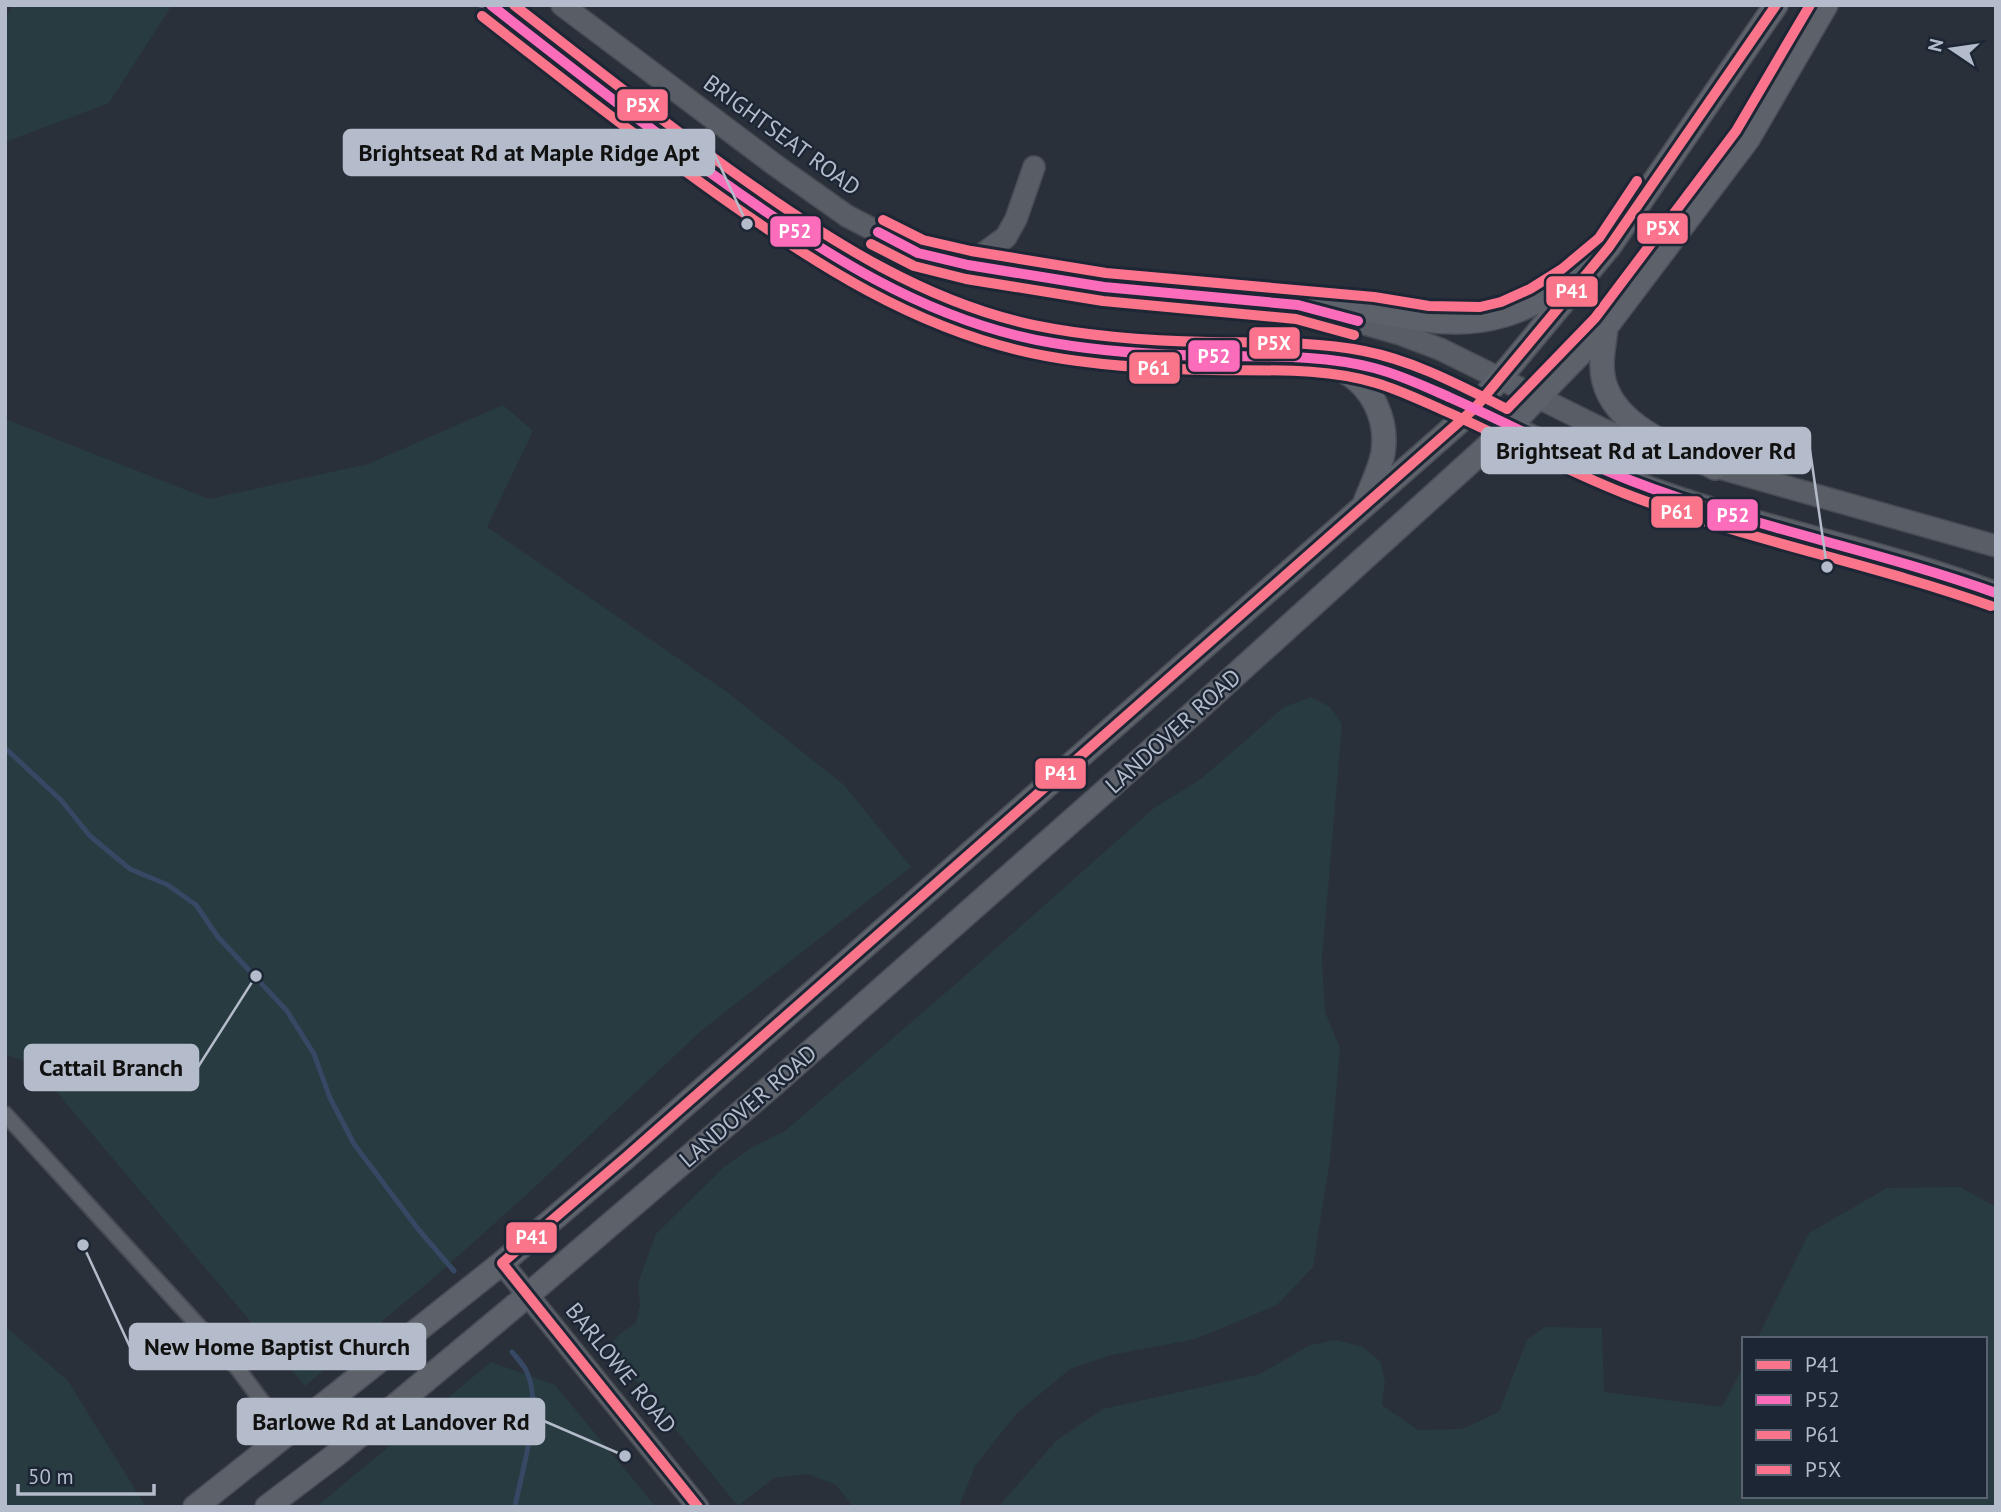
<svg xmlns="http://www.w3.org/2000/svg" width="2001" height="1512" font-family="'PT Sans',sans-serif">
<rect width="100%" height="100%" fill="#2a303a"/>
<path fill="#273b40" d="M12,5H172L109,103L5,142V20Z
M503,405L533,431L487,527L727,692L844,785L911,867L702,1030L524,1197L430,1281L305,1386L33,1064L5,1054V419L209,499L368,464Z
M1311,697L1330,707L1342,724L1322,959L1325,1012L1340,1048L1330,1159L1313,1267L1277,1305L1196,1339L1111,1355L1070,1369L1017,1413L975,1466L959,1507H851V1504L836,1485L808,1474L774,1478L738,1506L608,1347L620,1334L636,1323L640,1305L638,1283L656,1234L724,1167L751,1148L785,1131L958,982L1154,808L1201,779L1284,707Z
M1960,1187L1996,1207V1507H998L1057,1440L1103,1409L1260,1374L1310,1345L1336,1340L1363,1347L1381,1362L1385,1382L1382,1405L1418,1430L1462,1429L1499,1412L1527,1340L1545,1327L1602,1328L1604,1392L1722,1407L1744,1365V1496H1985V1339H1757L1809,1233L1887,1188Z
M5,1326L68,1381L146,1507H5Z
M491,1362L555,1385L656,1507H316Z"/>
<g fill="none" stroke-linecap="round" stroke-linejoin="round">
<path stroke="#364864" stroke-width="5" d="M5,748L61,800L90,836L130,869L168,885L196,905L218,937L287,1011L314,1054L330,1098L354,1144L418,1229L454,1271
M512,1352C516,1357 522,1363 526,1370C544,1406 522,1468 515,1507"/>
<defs>
<path id="street" d="M5,1114L238,1369L287,1435"/>
<path id="secondary" d="M491,5C567,65 643,125 722,181C798,236 877,287 965,321C1035,347 1135,355 1210,356C1263,357 1315,354 1367,366C1394,372 1419,384 1444,395C1507,422 1568,456 1632,481C1751,527 1877,547 1996,593
M562,5L775,165L847,216L918,253L968,265L1104,287L1298,305L1400,334L1440,349L1604,430L1668,452
M968,265L1006,237L1016,219L1034,167
M1698,462L1996,546
M502,1263L698,1507"/>
<path id="primary" d="M1298,305C1323,307 1348,308 1373,311C1391,314 1408,318 1426,320C1483,328 1530,313 1574,276
M1606,327C1605,339 1602,352 1602,365C1602,423 1672,445 1715,468
M1312,357C1322,361 1333,365 1342,370C1373,386 1388,420 1383,453C1380,469 1372,485 1366,500
M195,1507L502,1263L626,1157L1475,408L1609,247L1776,5
M267,1507L337,1454L528,1295L773,1085L1188,718L1510,426L1606,327L1748,139L1826,5"/>
</defs>
<use href="#street" stroke="#474b52" stroke-width="18"/>
<use href="#secondary" stroke="#474b52" stroke-width="24"/>
<use href="#primary" stroke="#484d56" stroke-width="26"/>
<use href="#street" stroke="#5b5f67" stroke-width="14"/>
<use href="#secondary" stroke="#595e66" stroke-width="21"/>
<use href="#primary" stroke="#5d6169" stroke-width="23"/>
<defs>
<path id="bus-1" d="M698,1507L502,1263L626,1157L1475,408L1609,247L1776,5"/>
<path id="bus-2" d="M491,5C565,63 639,121 715,176C818,250 926,322 1053,343C1105,352 1157,355 1210,356C1265,357 1321,354 1374,368C1401,375 1426,387 1451,398C1512,425 1570,457 1632,481C1751,527 1876,550 1996,593
M878,232L918,253L968,265L1104,287L1298,305L1358,321"/>
<path id="bus-3" d="M482,16C556,74 630,132 707,187C810,261 919,333 1046,356C1100,366 1156,369 1211,370C1266,371 1323,367 1376,383C1400,390 1422,401 1445,411C1506,438 1564,470 1626,494C1745,540 1871,563 1991,606
M871,244L914,266L966,279L1103,301L1296,319L1354,335"/>
<path id="bus-4" d="M514,5C590,64 665,124 743,179C832,242 926,302 1033,325C1091,337 1150,341 1209,342C1261,343 1313,341 1364,351C1415,361 1461,386 1507,409L1595,318L1736,131L1810,5
M883,220L923,240L971,251L1106,273L1374,297L1429,306L1480,307L1501,302L1530,289L1562,269L1599,238L1637,181"/>
</defs>
<use href="#bus-1" stroke="#1d2635" stroke-width="16"/>
<use href="#bus-2" stroke="#1d2635" stroke-width="16"/>
<use href="#bus-3" stroke="#1d2635" stroke-width="16"/>
<use href="#bus-4" stroke="#1d2635" stroke-width="16"/>
<use href="#bus-1" stroke="#fa758a" stroke-width="10"/>
<use href="#bus-2" stroke="#fb6dba" stroke-width="10"/>
<use href="#bus-3" stroke="#fa758a" stroke-width="10"/>
<use href="#bus-4" stroke="#fc738d" stroke-width="10"/>
</g>
<g text-anchor="middle" stroke-width="5" stroke-linejoin="round" paint-order="stroke">
<g font-size="23" fill="#b4bccb" stroke="#1d2635">
<text transform="translate(782 135) rotate(36)" y="8">BRIGHTSEAT ROAD</text>
<text transform="translate(1173 731) rotate(-42)" y="8">LANDOVER ROAD</text>
<text transform="translate(748 1106) rotate(-41)" y="8">LANDOVER ROAD</text>
<text transform="translate(621 1368) rotate(51)" y="8">BARLOWE ROAD</text>
</g>
</g>
<path fill="none" stroke="#b4bccb" stroke-width="2.5" d="M747 224L714 153M1827 567L1810 450M256 976L198 1067M83 1245L130 1347M625 1456L544 1421"/>
<g fill="#b4bccb" stroke="#1d2635" stroke-width="2.5">
<circle cx="747" cy="224" r="7"/>
<circle cx="1827" cy="567" r="7"/>
<circle cx="256" cy="976" r="7"/>
<circle cx="83" cy="1245" r="7"/>
<circle cx="625" cy="1456" r="7"/>
</g>
<g fill="#b4bccb" stroke="#b4bccb" stroke-width="2.5">
<rect x="344" y="130" width="370" height="45" rx="7"/>
<rect x="1482" y="428" width="328" height="45" rx="7"/>
<rect x="25" y="1045" width="173" height="45" rx="7"/>
<rect x="130" y="1324" width="295" height="45" rx="7"/>
<rect x="238" y="1399" width="306" height="45" rx="7"/>
</g>
<g font-size="24" text-anchor="middle" font-weight="bold" fill="#111">
<text x="529" y="161">Brightseat Rd at Maple Ridge Apt</text>
<text x="1646" y="459">Brightseat Rd at Landover Rd</text>
<text x="111" y="1076">Cattail Branch</text>
<text x="277" y="1355">New Home Baptist Church</text>
<text x="391" y="1430">Barlowe Rd at Landover Rd</text>
</g>
<g stroke="#1d2635" stroke-width="2.5">
<rect x="616" y="88" width="53" height="34" rx="7" fill="#fc738d"/>
<rect x="1636" y="212" width="53" height="33" rx="7" fill="#fc738d"/>
<rect x="769" y="215" width="53" height="33" rx="7" fill="#fb6dba"/>
<rect x="1545" y="275" width="54" height="33" rx="7" fill="#fa758a"/>
<rect x="1248" y="326" width="53" height="34" rx="7" fill="#fc738d"/>
<rect x="1187" y="339" width="54" height="34" rx="7" fill="#fb6dba"/>
<rect x="1128" y="351" width="53" height="34" rx="7" fill="#fa758a"/>
<rect x="1650" y="495" width="54" height="34" rx="7" fill="#fa758a"/>
<rect x="1706" y="498" width="53" height="34" rx="7" fill="#fb6dba"/>
<rect x="1034" y="757" width="53" height="33" rx="7" fill="#fa758a"/>
<rect x="505" y="1221" width="53" height="33" rx="7" fill="#fa758a"/>
</g>
<g font-size="19" text-anchor="middle" font-weight="bold" fill="#fff">
<text x="643" y="112">P5X</text>
<text x="1663" y="235">P5X</text>
<text x="795" y="238">P52</text>
<text x="1572" y="298">P41</text>
<text x="1274" y="350">P5X</text>
<text x="1214" y="363">P52</text>
<text x="1154" y="375">P61</text>
<text x="1677" y="519">P61</text>
<text x="1733" y="522">P52</text>
<text x="1061" y="780">P41</text>
<text x="532" y="1244">P41</text>
</g>
<rect width="2001" height="1512" fill="none" stroke="#b4bccb" stroke-width="14"/>
<rect x="1742" y="1337" width="245" height="161" fill="#1d2635" stroke="#596271" stroke-width="2"/>
<rect x="1756" y="1360" width="35" height="10" fill="#fa758a" stroke="#596271" stroke-width="2"/>
<text x="1805" y="1372" font-size="21" fill="#b4bccb">P41</text>
<rect x="1756" y="1395" width="35" height="10" fill="#fb6dba" stroke="#596271" stroke-width="2"/>
<text x="1805" y="1407" font-size="21" fill="#b4bccb">P52</text>
<rect x="1756" y="1430" width="35" height="10" fill="#fa758a" stroke="#596271" stroke-width="2"/>
<text x="1805" y="1442" font-size="21" fill="#b4bccb">P61</text>
<rect x="1756" y="1465" width="35" height="10" fill="#fc738d" stroke="#596271" stroke-width="2"/>
<text x="1805" y="1477" font-size="21" fill="#b4bccb">P5X</text>
<g transform="translate(1952 49) rotate(283)" stroke="#1d2635" stroke-width="5" paint-order="stroke">
<path d="M0-5L12 26L0 18L-12 26Z" fill="#b4bccb"/>
<text y="-10" font-size="19" font-weight="bold" text-anchor="middle" fill="#b4bccb">N</text>
</g>
<path d="M18 1484v10h136v-10" fill="none" stroke="#b4bccb" stroke-width="3.5"/>
<text x="28" y="1484" font-size="21" fill="#b4bccb" stroke="#1d2635" stroke-width="5" paint-order="stroke">50 m</text>
</svg>
